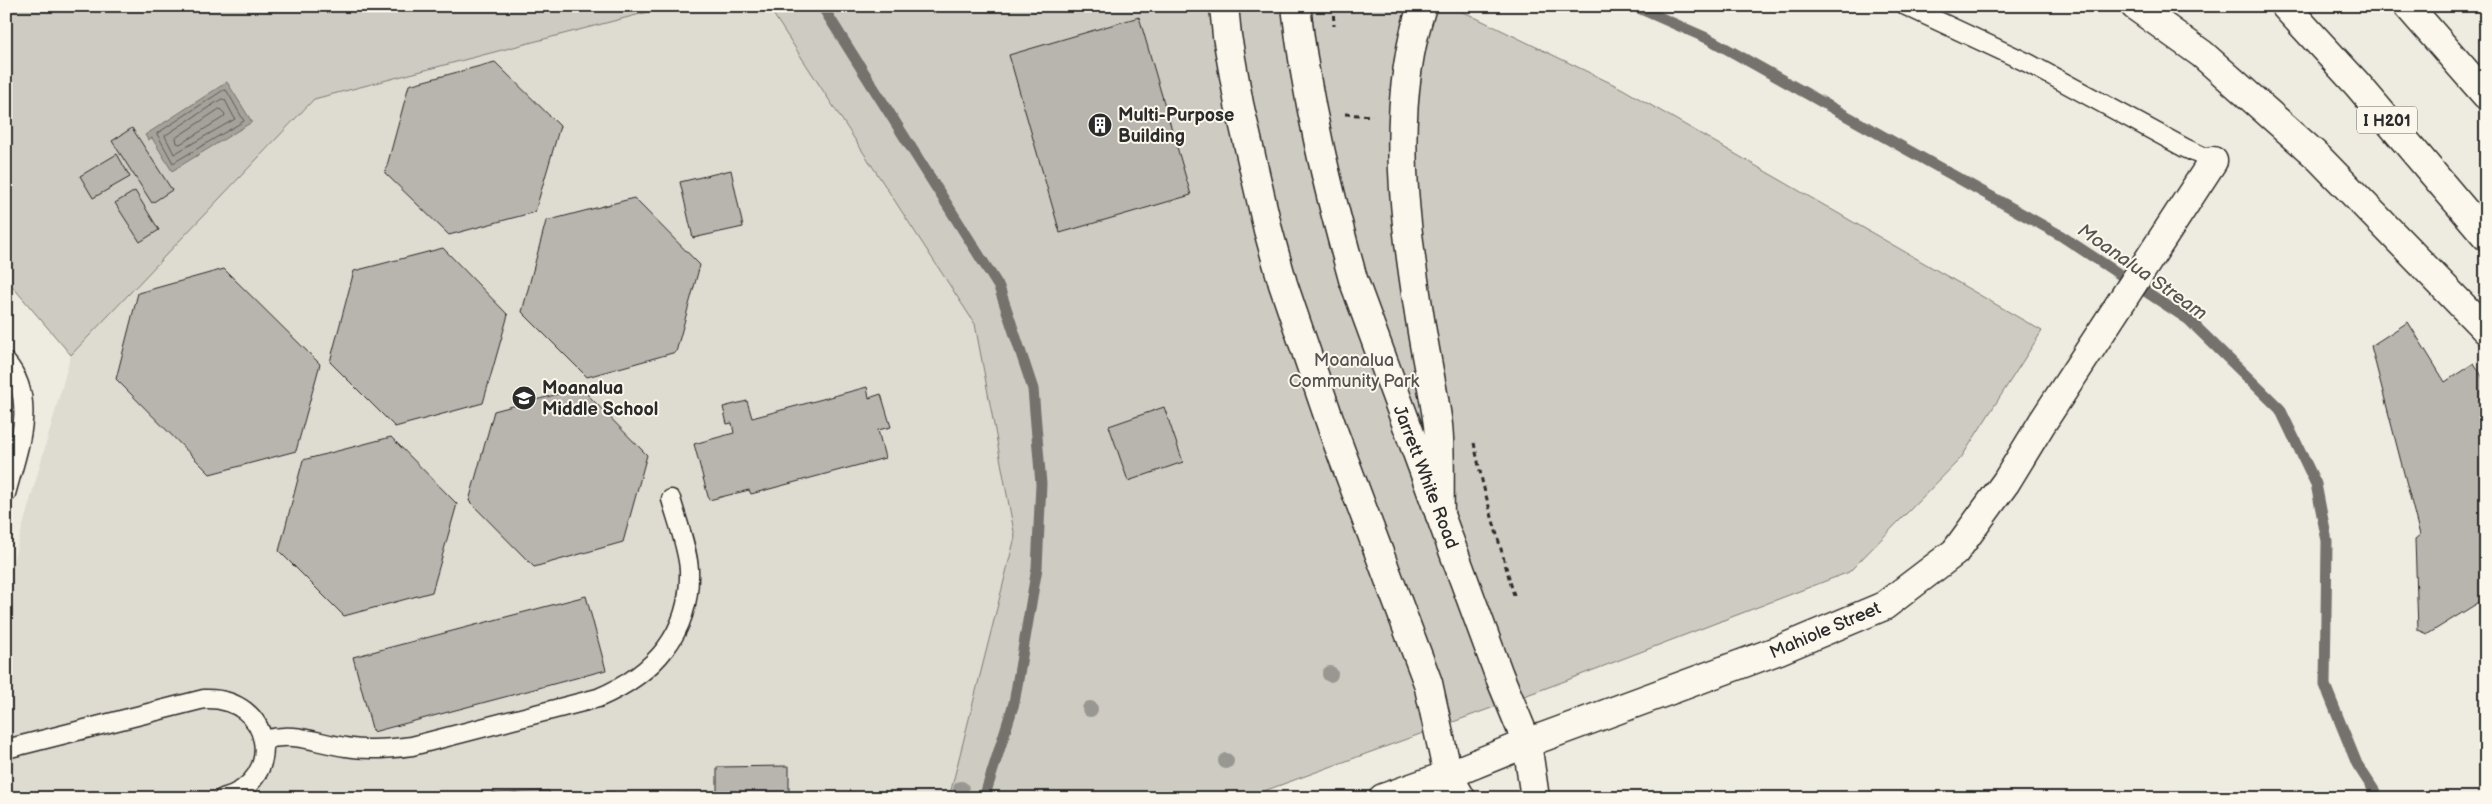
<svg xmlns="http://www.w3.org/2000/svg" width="2492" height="804" font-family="'Balsamiq Sans',sans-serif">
<rect width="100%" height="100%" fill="#eeebe0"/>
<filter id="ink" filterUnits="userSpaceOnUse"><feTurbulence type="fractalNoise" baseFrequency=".02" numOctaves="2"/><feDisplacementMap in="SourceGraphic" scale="10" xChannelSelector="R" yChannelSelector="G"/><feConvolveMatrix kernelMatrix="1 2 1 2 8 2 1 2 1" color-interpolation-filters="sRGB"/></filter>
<g filter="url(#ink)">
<path fill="#dedbd1" d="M671,6H768L975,324L1015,537L949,798H6V586L71,355L314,99Z"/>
<path fill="#cecbc2" stroke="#7c7b76" d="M6,6H671L314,99L71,355L6,279Z
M768,6H1445L1468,14L1621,88L2042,331L1961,458L1849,572L1557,684L1245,798H949L1015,537L975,324Z"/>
<path fill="#a4a29a" stroke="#74726e" d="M227,82L252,122L172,171L152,138L148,140L145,135Z"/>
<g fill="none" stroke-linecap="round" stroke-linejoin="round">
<path stroke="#5b5b57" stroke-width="1" d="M224,90L227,91L244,121L173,163L157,134Z
M222,99L225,100L235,119L174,154L165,136Z
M220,109L225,114L224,117L180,144L177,143L176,138Z"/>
<path stroke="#74726e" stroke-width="11" d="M822,6L999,287L1033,389L1041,484L1037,568L1014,703L984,798
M1634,6L1709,39L2060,235L2189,320L2280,409L2316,484L2327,541L2325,685L2357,764L2379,798"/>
</g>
<path fill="#b8b5ae" stroke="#2b2b2b" d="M1139,17L1191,195L1060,233L1009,55Z
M495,62L560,126L535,212L449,235L385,173L409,85Z
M132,128L172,190L152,203L112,141Z
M117,154L130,177L93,198L80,176Z
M731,170L743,227L693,238L680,182Z
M135,191L159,230L140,242L115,203Z
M634,198L700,265L676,352L587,377L522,312L546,221Z
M443,248L508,315L483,403L395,427L330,362L354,271Z
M224,269L320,364L296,451L210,474L116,379L138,293Z
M2408,322L2445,382L2474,363L2486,383V598L2428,634L2418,630L2415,539L2420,535L2371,346Z
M867,387L869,398L881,394L891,427L878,430L885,458L751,494L749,490L709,500L694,444L734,433L732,423L727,424L723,407L747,401L752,418Z
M581,388L647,455L623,542L534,567L469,501L494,411Z
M1164,407L1183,462L1128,481L1109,426Z
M391,437L457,504L432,592L344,616L279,551L303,460Z
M586,596L606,670L373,732L353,657Z
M789,766V798H717V767Z
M549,791L550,798H493L492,793Z
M564,792H615V798H564Z
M700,793V798H647V794Z"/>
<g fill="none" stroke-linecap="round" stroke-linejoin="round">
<defs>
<path id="service" d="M1906,6L2028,63L2185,148L2213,161
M6,362C39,400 17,451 6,494
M263,740C296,731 315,743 346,747C368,751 390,749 412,746L598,698C654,674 691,633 689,570C688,549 677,520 671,499
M6,749L204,699C273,696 286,781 223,798"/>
<path id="minor" d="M1383,798L1448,775L1527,743L1779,650L1884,606L1955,552L2006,482L2042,423L2213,161"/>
<path id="tertiary" d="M1224,6L1227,36L1239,104L1268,230L1283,284L1335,436L1428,683L1448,775L1461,798
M1296,6C1306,99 1328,189 1353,279L1499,675L1527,743L1535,798"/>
<path id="motorway" d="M1422,6C1388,111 1405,225 1422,332C1427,363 1434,394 1438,425C1441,454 1439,486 1440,515
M2135,6L2202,54L2319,158L2486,330
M2285,6L2357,84L2486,236
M2408,6L2486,95"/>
</defs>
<use href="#service" stroke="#2b2b2b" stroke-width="21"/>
<use href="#minor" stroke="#2b2b2b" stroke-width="31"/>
<use href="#tertiary" stroke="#2b2b2b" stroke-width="31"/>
<use href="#motorway" stroke="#2b2b2b" stroke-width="31"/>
<path stroke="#2b2b2b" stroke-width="3" stroke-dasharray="5 4" stroke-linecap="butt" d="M1333,6L1334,26
M1345,114L1372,116
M1474,443L1483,485L1515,599"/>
<use href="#service" stroke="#fbf7ec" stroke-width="18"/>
<use href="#minor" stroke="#fbf7ec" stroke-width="28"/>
<use href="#tertiary" stroke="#fbf7ec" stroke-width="28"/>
<use href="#motorway" stroke="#fbf7ec" stroke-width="28"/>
</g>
<g fill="#999791">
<circle cx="1330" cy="674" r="8"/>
<circle cx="1090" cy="709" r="8"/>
<circle cx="1226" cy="761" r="8"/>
<circle cx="961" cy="789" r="8"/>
</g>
</g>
<defs>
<symbol id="building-disc" viewBox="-11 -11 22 22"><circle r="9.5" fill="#2b2b2b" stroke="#fbf7ec"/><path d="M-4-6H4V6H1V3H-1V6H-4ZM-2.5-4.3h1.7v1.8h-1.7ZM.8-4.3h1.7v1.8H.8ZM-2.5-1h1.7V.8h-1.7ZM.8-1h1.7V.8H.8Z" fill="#fff"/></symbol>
<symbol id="school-disc" viewBox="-11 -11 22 22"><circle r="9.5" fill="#2b2b2b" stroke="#fbf7ec"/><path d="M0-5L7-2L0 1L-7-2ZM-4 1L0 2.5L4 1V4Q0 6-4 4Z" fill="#fff"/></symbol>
</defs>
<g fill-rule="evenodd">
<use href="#building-disc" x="1086" y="111" width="28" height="28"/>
<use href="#school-disc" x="510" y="384" width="28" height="28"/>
</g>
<g text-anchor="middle" stroke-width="4" stroke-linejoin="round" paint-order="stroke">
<rect fill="#fbf7ec" stroke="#696865" stroke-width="1" x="2357" y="106.5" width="60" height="27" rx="4"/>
<g font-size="16" font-weight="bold" fill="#2b2b2b">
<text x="2387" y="126">I H201</text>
</g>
<g font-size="18" font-weight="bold" fill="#2b2b2b" stroke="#fbf7ec" text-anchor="start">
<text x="1118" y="121">Multi-Purpose<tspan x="1118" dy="21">Building</tspan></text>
<text x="542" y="394">Moanalua<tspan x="542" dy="21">Middle School</tspan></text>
</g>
<g font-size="18" fill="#545351" stroke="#fbf7ec">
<text x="1354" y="366">Moanalua<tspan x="1354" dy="21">Community Park</tspan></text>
</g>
<g font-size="18" fill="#2b2b2b" stroke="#fbf7ec">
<text transform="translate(1426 477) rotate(69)" y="6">Jarrett White Road</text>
<text transform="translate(1825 630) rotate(-23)" y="6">Mahiole Street</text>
</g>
<g font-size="19" font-style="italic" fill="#555552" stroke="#fbf7ec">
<text transform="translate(2143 271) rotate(35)" y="7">Moanalua Stream</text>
</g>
</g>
<rect width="2492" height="804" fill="none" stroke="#fbf7ec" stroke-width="25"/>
<rect x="12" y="12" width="2467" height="779" fill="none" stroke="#2b2b2b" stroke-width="2" filter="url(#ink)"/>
</svg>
